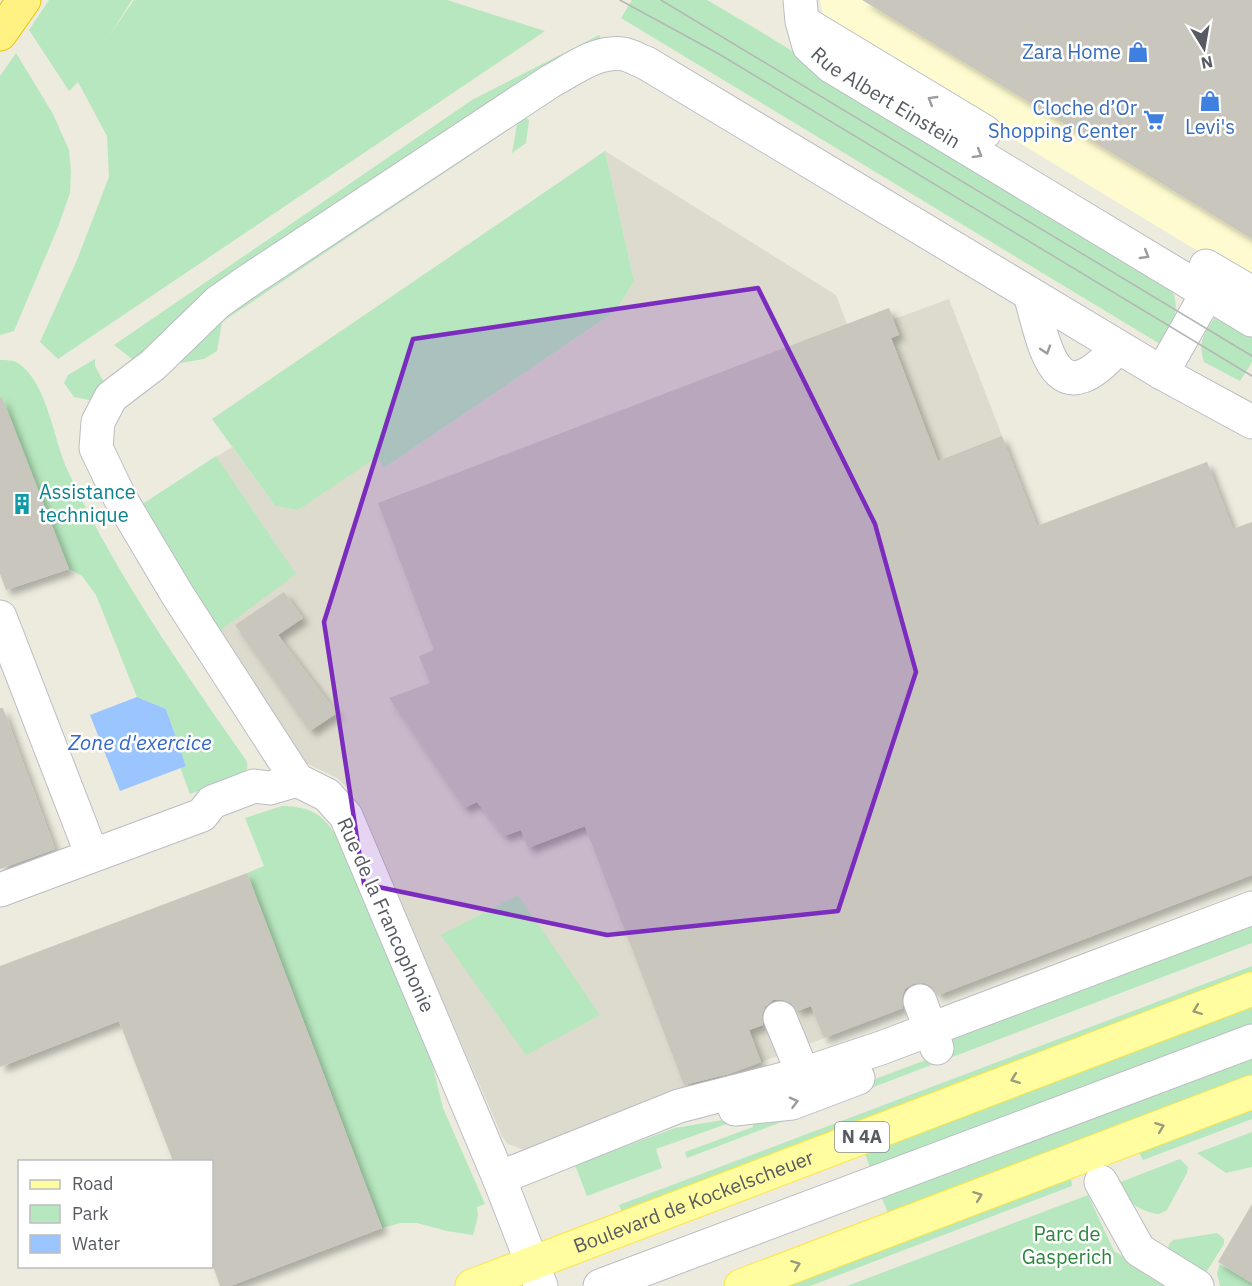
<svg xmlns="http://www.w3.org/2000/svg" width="1252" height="1286" font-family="'IBM Plex Sans',sans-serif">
<defs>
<filter id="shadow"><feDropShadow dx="5.5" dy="5.5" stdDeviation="3" flood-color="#0004"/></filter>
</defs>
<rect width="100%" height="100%" fill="#ecebde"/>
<path fill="#fffbd0" d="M820,0H1252V284L835,31L823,15Z"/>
<path fill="#dcdbcd" d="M605,151L836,295L847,324L889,308L894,319L949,299L1037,526L1207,462L1233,529L1252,522V875L541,1146L524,1150L508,1144L502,1136L352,793L337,778L306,763L299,757L138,507L232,447L275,506L298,510L377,456L384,468L616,311L634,281Z"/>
<path fill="#b7e7be" d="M49,0H132L109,36L134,0H447L545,31L58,359L40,342L77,260L109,177L107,136L78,82L69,91L29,30Z
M632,0H707L758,30L1166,280C1183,305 1176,320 1160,344L621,18Z
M599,35L602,40L136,362L114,345L472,100Z
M16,53L53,114L69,150L71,172L70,193L58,227L14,331L0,335V76Z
M522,116L529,120L526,143L512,153L517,124L222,322L217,351L204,359L181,363V358L230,311Z
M605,151L634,281L616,311L384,468L377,457L298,510L275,506L212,419Z
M1216,316L1252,332V362L1240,381L1204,362C1197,342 1205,332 1216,316Z
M95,359V366L106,386L94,401L74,397L64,383L68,375Z
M0,360C6,360 13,360 18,363C47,382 53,438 67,469C114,572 181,667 246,760C249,769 247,772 239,777L190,794L180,767L186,766L166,709L137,697L96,595L82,576L69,569L0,440Z
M216,456L296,574L217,633L138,507Z
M282,806C320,806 328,822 346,852L428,1047L443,1108L485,1204L477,1207L478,1216L473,1235L447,1231L417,1223H401L382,1228L247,873L264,866L245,818Z
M518,895L600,1015L526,1055L441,935Z
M1252,924V943L687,1158L685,1152L753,1127V1116L793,1110L955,1049L951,1039Z
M1252,966V974L622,1212L619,1205Z
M1252,1005V1025L871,1170L864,1151Z
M1252,1058V1078L889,1216L882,1198Z
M1252,1109V1119L1143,1160L1139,1152Z
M734,1118L735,1121L656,1149L662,1168L587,1196L575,1165L675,1128Z
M1252,1132V1167L1226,1173L1197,1153Z
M1180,1159L1188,1167L1187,1173L1167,1210L1159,1214C1142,1213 1122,1198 1113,1185Z
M1071,1178L1072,1186L810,1286H785Z
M1088,1195L1114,1251L1171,1286H847Z
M1217,1233L1224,1239V1244L1205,1274L1168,1249L1169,1244L1173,1240Z
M1220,1264L1252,1283V1286H1220L1217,1273Z"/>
<path fill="#9bc5ff" d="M137,697L166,709L186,766L120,791L90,715Z"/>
<path fill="#c9c7bd" filter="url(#shadow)" d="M862,0H1252V239Z
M889,308L899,335L891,338L938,461L1002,436L1037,526L1207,462L1233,529L1252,522V875L938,995L932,987L924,983L913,984L905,989L902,997L903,1008L824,1038L811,1006L798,1011L791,1003L783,1000H773L765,1007L762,1015L763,1025L749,1030L761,1062L729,1074L684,1085L585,826L528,848L521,830L504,836L477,802L464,808L389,698L430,683L419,656L434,650L378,503Z
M2,397L69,569L6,590L0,574V398Z
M284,592L303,618L278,635L337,713L310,731L235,625Z
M0,708H3L55,849L0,869Z
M247,873L382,1228L230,1286H220L212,1263V1161H173L119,1021L0,1067V966Z
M1252,1204V1283L1218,1262Z"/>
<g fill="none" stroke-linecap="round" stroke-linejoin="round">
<defs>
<g id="minor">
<path id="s1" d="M800,0L802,21L809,46L831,66L1252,320"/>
<path d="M806,24L985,132"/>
<path d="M1206,266L1252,293"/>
<path d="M1030,294C1045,347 1055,420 1118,347"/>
<path d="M1162,373L1217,276"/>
<path d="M0,617L92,855"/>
<path d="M0,890L202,815L212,802L228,796L254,786L270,788L297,780"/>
<path d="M920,1001L937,1048"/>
<path d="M780,1018L803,1074"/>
<path d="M735,1109L792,1103L858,1078"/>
<path d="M499,1178L679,1106L803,1074L881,1048L1252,908"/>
<path d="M1101,1182L1139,1250L1197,1286"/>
<path d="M541,1286L499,1178L346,816L327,795L297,780L177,594L120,498L96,448L98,422L111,397L153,365L218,302L248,281L551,81C572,70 597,50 623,54C630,55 638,60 646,63L1162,373L1252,422"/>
<path d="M600,1286L1252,1041"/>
</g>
<g id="major">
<path id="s2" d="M472,1286L1252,989"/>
<path d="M741,1286L1252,1092"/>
</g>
<path id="highway" d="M0,34L24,0"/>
</defs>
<use href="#minor" stroke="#bbbdc4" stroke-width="35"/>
<use href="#major" stroke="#fee545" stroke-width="35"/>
<use href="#highway" stroke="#eac300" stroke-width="35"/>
<use href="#minor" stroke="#fff" stroke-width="33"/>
<use href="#major" stroke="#fffda0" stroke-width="33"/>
<use href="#highway" stroke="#fff282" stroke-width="33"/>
<path stroke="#b5b6b6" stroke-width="1.5" d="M620,0L719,54L1252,376
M661,0L1252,356"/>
</g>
<defs><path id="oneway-chevron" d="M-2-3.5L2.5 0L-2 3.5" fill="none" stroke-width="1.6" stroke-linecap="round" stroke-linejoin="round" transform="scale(1.5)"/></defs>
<g stroke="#9a9ca0">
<use href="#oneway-chevron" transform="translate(932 100) rotate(-149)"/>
<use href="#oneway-chevron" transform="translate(978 154) rotate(31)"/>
<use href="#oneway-chevron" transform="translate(1145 255) rotate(31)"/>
<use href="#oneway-chevron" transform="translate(1046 350) rotate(72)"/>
<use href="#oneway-chevron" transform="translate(794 1102) rotate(-14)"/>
</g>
<g stroke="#9a9b7a">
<use href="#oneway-chevron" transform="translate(1197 1010) rotate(159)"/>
<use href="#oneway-chevron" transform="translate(1015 1079) rotate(159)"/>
<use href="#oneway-chevron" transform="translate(1160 1127) rotate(-21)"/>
<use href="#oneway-chevron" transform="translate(978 1196) rotate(-21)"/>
<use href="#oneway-chevron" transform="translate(796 1265) rotate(-21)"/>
</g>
<path fill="#7b2cbf" fill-opacity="0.2" stroke="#7b2cbf" stroke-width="4.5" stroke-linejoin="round" d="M758,288L875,524L916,672L838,911L607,935L364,884L324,622L413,339Z"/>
<defs>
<symbol id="shop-bare" viewBox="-9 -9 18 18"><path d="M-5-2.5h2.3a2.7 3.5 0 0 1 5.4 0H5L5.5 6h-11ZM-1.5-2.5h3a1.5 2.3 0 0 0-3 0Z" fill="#3f7fe0" stroke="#fff" stroke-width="2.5" paint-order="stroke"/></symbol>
<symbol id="supermarket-bare" viewBox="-9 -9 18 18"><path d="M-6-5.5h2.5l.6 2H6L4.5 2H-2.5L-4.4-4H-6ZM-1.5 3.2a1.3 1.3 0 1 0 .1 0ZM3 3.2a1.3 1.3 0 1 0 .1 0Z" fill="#3f7fe0" stroke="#fff" stroke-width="2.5" paint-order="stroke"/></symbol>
<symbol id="building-bare" viewBox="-9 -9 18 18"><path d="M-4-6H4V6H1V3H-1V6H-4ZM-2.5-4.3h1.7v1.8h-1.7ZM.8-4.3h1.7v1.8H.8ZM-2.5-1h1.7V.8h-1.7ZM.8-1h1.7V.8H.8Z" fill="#0f9aa8" stroke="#fff" stroke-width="2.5" paint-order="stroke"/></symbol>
</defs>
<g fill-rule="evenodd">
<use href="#shop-bare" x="1123" y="37" width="30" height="30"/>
<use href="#shop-bare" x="1195" y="86" width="30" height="30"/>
<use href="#supermarket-bare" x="1139" y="105" width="30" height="30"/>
<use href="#building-bare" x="7" y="489" width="30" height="30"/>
</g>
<g text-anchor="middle" stroke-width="5" stroke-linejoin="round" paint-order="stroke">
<rect fill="#fff" stroke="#898c90" stroke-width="1.5" x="835" y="1122" width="54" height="30" rx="4.5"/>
<g font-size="18" font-weight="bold" fill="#575a61">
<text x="862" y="1143">N 4A</text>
</g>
<g font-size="20" fill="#366cbe" stroke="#fff" text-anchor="end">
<text x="1121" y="59">Zara Home</text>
<text x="1137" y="115">Cloche d’Or<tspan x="1137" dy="23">Shopping Center</tspan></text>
<text x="1210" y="134" text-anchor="middle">Levi's</text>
</g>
<g font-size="20" fill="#575a61" stroke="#fff">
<text dy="7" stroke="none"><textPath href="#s1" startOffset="140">Rue Albert Einstein</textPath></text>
<text transform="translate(386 915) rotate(66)" y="7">Rue de la Francophonie</text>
<text dy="7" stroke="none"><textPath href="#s2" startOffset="237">Boulevard de Kockelscheuer</textPath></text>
</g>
<g font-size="20" fill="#0d838f" stroke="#fff" text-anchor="start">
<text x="39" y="499">Assistance<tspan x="39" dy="23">technique</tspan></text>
</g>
<g font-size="20" fill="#2c843d" stroke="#fff">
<text x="1067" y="1241">Parc de<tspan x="1067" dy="23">Gasperich</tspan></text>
</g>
<g font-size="21" font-style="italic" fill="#3468cc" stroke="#fff">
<text x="140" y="750">Zone d'exercice</text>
</g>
</g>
<rect x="18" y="1160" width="195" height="108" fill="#ffffff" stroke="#bcbdc0" stroke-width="1.5"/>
<rect x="30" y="1180" width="30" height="9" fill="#fffda0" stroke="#bcbdc0" stroke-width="1.5"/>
<text x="72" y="1190" font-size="18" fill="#575a61">Road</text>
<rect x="30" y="1205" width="30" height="18" fill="#b7e7be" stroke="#bcbdc0" stroke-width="1.5"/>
<text x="72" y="1220" font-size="18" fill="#575a61">Park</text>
<rect x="30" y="1235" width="30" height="18" fill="#9bc5ff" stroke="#bcbdc0" stroke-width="1.5"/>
<text x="72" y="1250" font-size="18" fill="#575a61">Water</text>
<g transform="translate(1204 48) rotate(169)" stroke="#ffffff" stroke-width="4.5" paint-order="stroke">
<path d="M0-4.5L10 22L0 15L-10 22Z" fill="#575a61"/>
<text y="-9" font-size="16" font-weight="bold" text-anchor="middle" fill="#575a61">N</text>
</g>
</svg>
